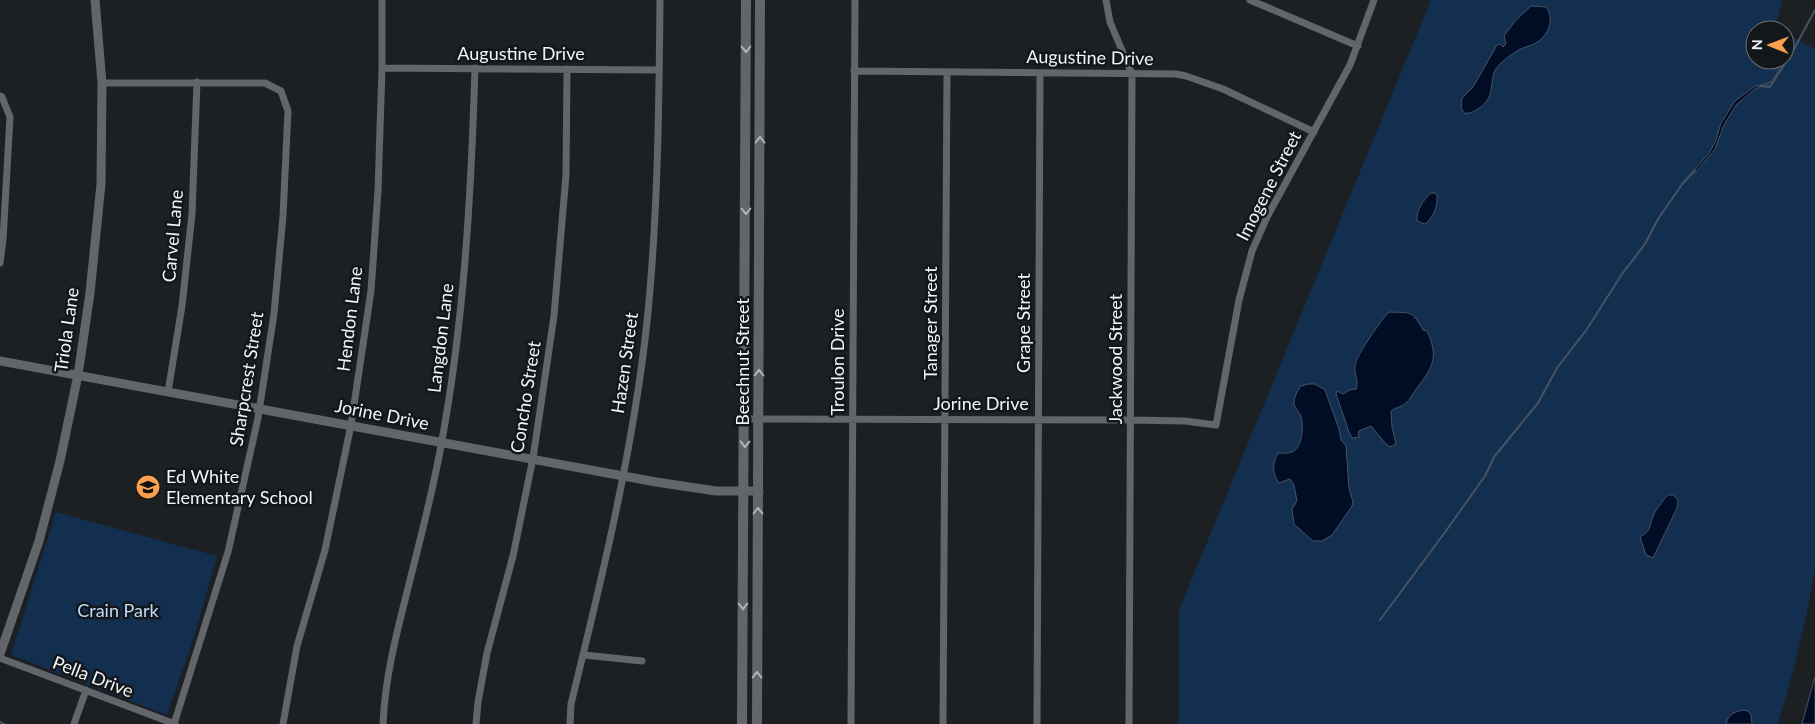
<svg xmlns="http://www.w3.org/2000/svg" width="1815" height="724" font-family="Lato,sans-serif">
<rect width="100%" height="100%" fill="#1d2023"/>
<path fill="#122f4f" d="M1431,0H1783L1777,21L1785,30H1755V60H1785V30L1789,35L1815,49V567C1807,621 1793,672 1778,724H1179V610Z
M56,512L217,556L195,634L167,715L11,655Z"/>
<path fill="#000d24" stroke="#495263" d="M1531,6L1546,7C1554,18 1550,32 1539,41C1534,45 1527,46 1521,49C1514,52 1504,60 1499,65C1486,78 1499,96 1478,109C1473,112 1470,114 1464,113L1461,108L1462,98L1473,87L1497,45L1500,44L1503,47L1506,44L1504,36L1515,21Z
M1792,49L1794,50L1772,82L1755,89L1736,105L1724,125L1715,149L1694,174L1693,172L1709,153L1715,143L1721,123L1735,101L1754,87L1771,82Z
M1431,193H1435L1437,195C1438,205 1434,217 1425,224L1417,221C1416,211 1423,200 1431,193Z
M1389,312C1411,313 1412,310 1423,330L1427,331C1439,357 1433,367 1417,388C1413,393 1410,400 1405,404C1401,407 1396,407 1391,411L1392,427L1396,444L1390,447L1386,444L1371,426L1359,431L1358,435L1360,437L1352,438L1349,432L1336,394L1337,391L1343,394L1349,390L1356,389C1359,381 1354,375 1355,366C1356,355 1378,326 1385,316Z
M1308,384H1315L1325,390L1339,429L1341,440L1346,446L1349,488L1353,502L1352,506L1346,515L1332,535L1322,541H1313L1294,524L1292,509L1297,501L1294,485L1290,479L1279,483C1272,473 1272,464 1278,453C1284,453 1289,454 1294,451C1302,445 1304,427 1301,417C1300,412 1295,409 1294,404C1294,397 1297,391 1301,386Z
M1668,495H1673L1678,500L1677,508L1653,558L1646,555L1640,537C1653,530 1649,523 1655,512C1659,506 1663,500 1668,495Z
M1815,677V724H1802L1814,680Z
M1742,710L1748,711L1751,715L1752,724H1726C1728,715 1734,712 1742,710Z"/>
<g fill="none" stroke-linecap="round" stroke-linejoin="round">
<path stroke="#495263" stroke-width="2" d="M1793,51L1815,10
M1760,86L1770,87L1786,62
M1380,620L1443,535L1485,476L1494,457L1538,403L1557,368L1587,329L1622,274L1645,244L1658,219L1683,183L1695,170
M0,722L4,724"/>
<path stroke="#626569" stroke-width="7" d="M1106,0L1110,22L1132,74L1129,724
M1250,0L1358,46
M382,68L659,70
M854,71L1176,74L1186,76L1223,89L1314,132
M102,83H265L281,91L288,111L283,216L274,314L258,418L228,552L174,724
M0,96L2,97L10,117L3,240L0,263
M168,392L182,306L192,214L197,82
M745,419L1131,420L1185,421L1216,425L1239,300L1252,251L1267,217L1350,65L1374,0
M584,655L642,661
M0,658L175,724
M74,724L86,690
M283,724L297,646L325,550L351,425L371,291L378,191L382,68V0
M383,724C385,675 398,628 410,580C421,537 432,494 440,451C464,325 471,197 475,68
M476,724L478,702L487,653L513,556L533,458L554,316L566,175L567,69
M570,724L571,704C602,578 633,451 647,322C658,215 659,107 660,0
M851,724L855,0
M943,724L947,72
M1037,724L1040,73"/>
<path stroke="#626569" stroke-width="9" d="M0,361L656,482L716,491H759
M0,654L39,541L60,461L78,375L90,293L101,184L102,83L95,0"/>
<path stroke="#626569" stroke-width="10" d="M742,724L746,0
M757,724L760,0"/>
</g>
<defs><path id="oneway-chevron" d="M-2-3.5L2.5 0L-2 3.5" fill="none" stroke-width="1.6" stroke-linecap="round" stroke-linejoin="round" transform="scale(1.25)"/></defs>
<g stroke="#b1b4b7">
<use href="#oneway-chevron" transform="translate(746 49) rotate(90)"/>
<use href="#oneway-chevron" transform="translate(760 140) rotate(-90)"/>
<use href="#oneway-chevron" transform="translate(746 211) rotate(90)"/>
<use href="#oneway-chevron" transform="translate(759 373) rotate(-90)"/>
<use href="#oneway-chevron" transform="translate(745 444) rotate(91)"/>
<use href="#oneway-chevron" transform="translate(758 511) rotate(-90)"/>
<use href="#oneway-chevron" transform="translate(743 606) rotate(90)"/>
<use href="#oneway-chevron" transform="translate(757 675) rotate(-90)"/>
</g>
<defs>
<symbol id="school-disc" viewBox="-11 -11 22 22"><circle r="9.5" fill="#fa9f4e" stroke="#14171a"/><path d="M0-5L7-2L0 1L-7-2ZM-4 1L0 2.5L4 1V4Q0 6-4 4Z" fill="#111"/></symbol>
</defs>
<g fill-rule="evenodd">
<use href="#school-disc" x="134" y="473" width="28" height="28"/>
</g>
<g text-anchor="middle" stroke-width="5" stroke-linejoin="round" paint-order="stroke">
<g font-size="18" fill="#f2f4f7" stroke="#14171a">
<text x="521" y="60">Augustine Drive</text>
<text transform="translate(1090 58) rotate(1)" y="6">Augustine Drive</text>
<text transform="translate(1269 186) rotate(-63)" y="6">Imogene Street</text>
<text transform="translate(173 236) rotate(-85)" y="6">Carvel Lane</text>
<text transform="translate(350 319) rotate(-83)" y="6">Hendon Lane</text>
<text transform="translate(931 323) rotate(-90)" y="6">Tanager Street</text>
<text transform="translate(1024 323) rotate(-90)" y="6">Grape Street</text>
<text transform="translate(67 330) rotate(-82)" y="6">Triola Lane</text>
<text transform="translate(441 338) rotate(-83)" y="6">Langdon Lane</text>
<text transform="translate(1116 359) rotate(-90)" y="6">Jackwood Street</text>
<text transform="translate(743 362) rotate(-90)" y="6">Beechnut Street</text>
<text transform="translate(838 362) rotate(-90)" y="6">Troulon Drive</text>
<text transform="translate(625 363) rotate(-82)" y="6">Hazen Street</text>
<text transform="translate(247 379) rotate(-81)" y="6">Sharpcrest Street</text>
<text transform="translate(526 397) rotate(-81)" y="6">Concho Street</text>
<text x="981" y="410">Jorine Drive</text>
<text transform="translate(382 415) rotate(11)" y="6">Jorine Drive</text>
<text transform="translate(93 677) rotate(21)" y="6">Pella Drive</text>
</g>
<g font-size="18" fill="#f2f4f7" stroke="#14171a" text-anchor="start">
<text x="166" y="483">Ed White<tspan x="166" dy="21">Elementary School</tspan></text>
</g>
<g font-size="18" fill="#bcdbfe" stroke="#14171a">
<text x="118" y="617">Crain Park</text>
</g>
</g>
<g transform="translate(1770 45) rotate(271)"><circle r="24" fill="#14171a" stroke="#6d6f72"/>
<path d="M0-4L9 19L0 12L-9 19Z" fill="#fa9f4e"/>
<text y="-8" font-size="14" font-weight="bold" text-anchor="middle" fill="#f2f4f7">N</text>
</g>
</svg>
